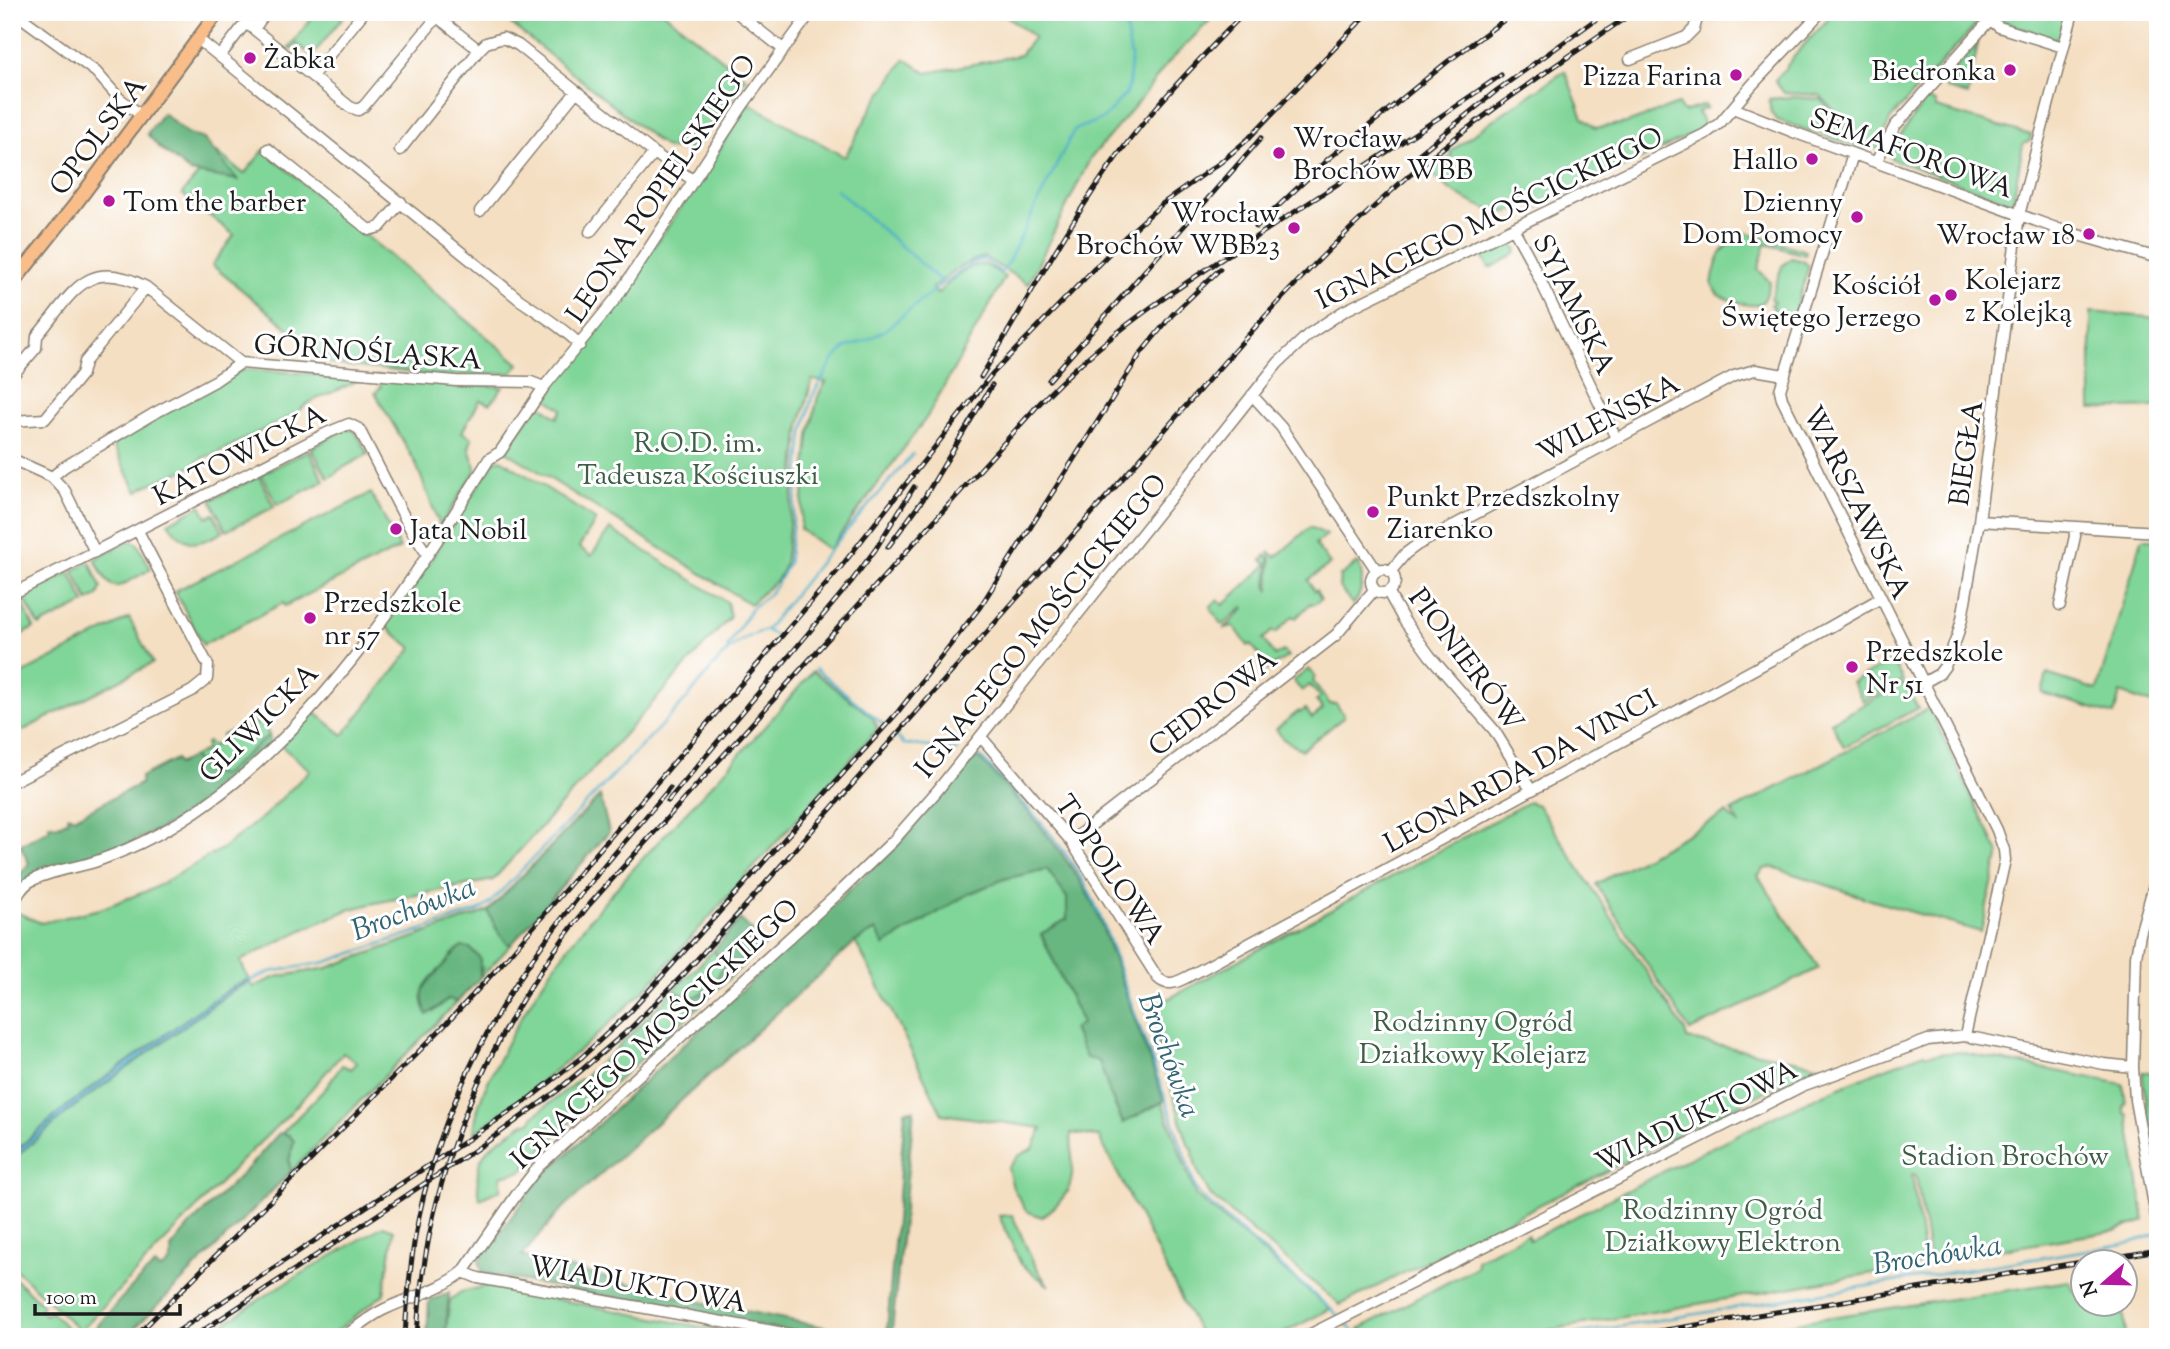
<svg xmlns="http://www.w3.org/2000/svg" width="2170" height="1349" font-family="'Sorts Mill Goudy',serif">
<rect width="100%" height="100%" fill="#fff"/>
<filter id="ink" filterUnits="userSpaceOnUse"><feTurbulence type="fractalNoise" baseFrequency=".0143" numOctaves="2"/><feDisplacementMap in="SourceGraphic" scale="14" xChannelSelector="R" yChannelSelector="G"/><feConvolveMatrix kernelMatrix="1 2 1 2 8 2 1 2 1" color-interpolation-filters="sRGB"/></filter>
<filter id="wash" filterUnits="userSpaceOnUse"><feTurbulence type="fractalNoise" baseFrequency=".00686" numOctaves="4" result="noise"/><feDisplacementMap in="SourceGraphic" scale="28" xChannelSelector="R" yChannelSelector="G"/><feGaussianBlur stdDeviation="1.57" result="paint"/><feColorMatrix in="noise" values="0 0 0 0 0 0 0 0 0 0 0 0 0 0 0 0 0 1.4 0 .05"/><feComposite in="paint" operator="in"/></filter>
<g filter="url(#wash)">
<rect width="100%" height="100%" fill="#f4dfc2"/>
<path fill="#80d598" stroke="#4e785a" stroke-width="2" d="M316,12H347L312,56L297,44L291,50L289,48Z
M496,12H663L746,78L692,151L666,148Z
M1001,12H1218L1166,65L1141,99L1090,159L1028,284L984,257C964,262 948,275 932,288L937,294C946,285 971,261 985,265C991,267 999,273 1005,277L927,417L829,550L800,529L809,436L818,396L826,382L812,380L800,425L785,565L778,579L750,604L506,451L539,403L557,418L562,409L544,397C619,302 684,205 749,103L845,157L871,109L905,59L927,73L1020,55L1034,37Z
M1835,12H1972L1976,16V25L1891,118L1878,149L1872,147L1866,150L1777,120L1771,113L1769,99L1791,97L1821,99L1847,131L1849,127L1820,95L1784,93L1775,81L1801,48Z
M2007,12H2067L2060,36L2054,39L2004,22L2002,17Z
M1978,43L1968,95L1947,89L1943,83Z
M1565,71L1583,118L1595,128L1627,123L1678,104L1683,112L1705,105L1707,108L1698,112L1705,128L1566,195L1560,189L1552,193L1554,200L1537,208L1533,201C1526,204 1516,211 1508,212C1485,214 1443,189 1431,171L1452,155L1450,152L1491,121Z
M1926,99L1935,102L1936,108L2031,135L2030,141L2023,144L2013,201L2010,202L1892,159L1889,152Z
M264,150L519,364L512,373L442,376L331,364L212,265L234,235L182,194L217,152L244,174Z
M1744,232L1806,251L1805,255L1766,244L1758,269L1770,282C1768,289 1767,299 1761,303C1751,310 1728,299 1718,295L1712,284C1715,266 1720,241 1741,242Z
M1508,240L1517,250L1515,254L1493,267H1489L1480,254Z
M1791,258L1803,261L1809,266L1794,314L1789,317L1775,312L1771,304L1774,302L1771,299L1782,266Z
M2091,312L2158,318V407L2091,409Z
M246,369L358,377L359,379C343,392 308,397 299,412L215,454C206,455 201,459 195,464C178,477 154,478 137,492L113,445L127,434L235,373Z
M376,376L503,387L490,404L480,400L462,432L472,438L469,448L476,470L440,526L416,464L375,393L381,387Z
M346,429L355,431L368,454L337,471V473L328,478L311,448Z
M309,450L324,481L277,505L261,474Z
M501,459L596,520L579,547L591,556L610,529L727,602L730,617L493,880L375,903L348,910L302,930L240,961L249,979L232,987C158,1042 79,1091 12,1154V919L16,912L41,923L100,909L152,889L223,848L264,816L310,770L281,746L313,711L343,735L412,648L384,625L416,583L494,461Z
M259,476L274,507L226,531L211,500Z
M371,493L400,548L285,606L283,603L203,645L175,591Z
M201,505L207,517L214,514L223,532C197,546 187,549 168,523Z
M1310,527L1327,535L1315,544L1330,564L1308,580L1314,591L1316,590L1321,599L1313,605L1311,603L1296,618L1293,616L1276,633L1273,631L1263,639L1275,656L1283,651L1288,656L1267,670L1258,658L1260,656L1251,644L1248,646L1234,626L1225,628L1244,609L1243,607L1223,625L1211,610V606L1218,600L1223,605L1267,565L1262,560L1266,555L1269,558L1267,588L1269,590L1271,557L1269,553L1270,552L1276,557Z
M2142,539H2156L2158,542V706L2120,693L2114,715L2042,693L2047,674L2097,690Z
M130,541L137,543L151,569C116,587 114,600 95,559Z
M90,562L101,587L98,596L88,601L73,570Z
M1358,563C1365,575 1362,595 1353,605L1339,587L1340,576Z
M70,572L85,603L39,626L23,596Z
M20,598L34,628L12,640V602Z
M129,618L153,663L12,736V679Z
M1892,660L1903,680L1863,701L1852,682Z
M1309,669L1315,676L1313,681L1330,704H1336L1344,715V717L1302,750L1283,739L1276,729L1299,711L1300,713L1305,709L1312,718L1323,709L1316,701L1320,697L1310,685L1302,691L1293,681Z
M813,671L872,717L878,728L875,732L646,988L594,1038L528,1093L474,1134C475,1106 487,1083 499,1059C549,955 625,877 703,794C741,754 777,713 813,671Z
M1904,683L1918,708L1844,747L1831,722Z
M1929,708L1999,853L1981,932L1874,901L1773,867L1764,869L1758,876L1819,968L1690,1031L1596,884L1726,813L1740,825L1732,811Z
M251,720L256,724L262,721L269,735L222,775L212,773L192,757L206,750V743L208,742L213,746L223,741L222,735L233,730L238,733L248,728V722Z
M1528,802L1538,805L1685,1031L1687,1039C1702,1042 1713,1045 1728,1047L1824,1066L1768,1090L1340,1305L1211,1196C1203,1181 1193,1167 1193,1149L1189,1146C1173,1101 1163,1056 1148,1010Z
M1047,869L1068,898L1067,919L1041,934L1082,1023L1073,1029L1099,1061L1110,1094L1123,1123L1162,1102L1196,1196L1330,1309L1276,1337H1201L1099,1137L1071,1133C1072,1176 1080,1189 1042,1217L1026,1211L1013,1188L1008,1168L1018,1156L1033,1148L1042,1128L942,1114C913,1056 887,998 855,942L876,930L884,945L968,894L1004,879Z
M488,911C494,924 499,937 511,945L480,978L482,968L433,1012L450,998L457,1002L291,1172L289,1161L294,1141L289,1135L281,1134L325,1089L342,1065L351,1069L357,1063L343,1053L289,1114L242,1160L80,1331L12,1266V1160L71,1109L234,990L250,982L253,987L276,977L327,968Z
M714,950L723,966C718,978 706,998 691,998C687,998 680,994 675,993L693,1012L549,1142L522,1171L501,1176V1189L480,1199C470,1152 490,1147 524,1123L531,1122L534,1116L580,1079L583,1081L587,1079L586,1075L613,1052Z
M1959,1052L2123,1084L2126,1103L2123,1106L2124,1113L2128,1115L2145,1221L2115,1231L1930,1261L1916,1175L1912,1174L1925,1264L1510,1337H1370L1359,1329L1477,1267L1476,1260L1527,1234L1530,1240C1660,1174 1788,1103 1925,1053L1927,1055Z
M2142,1072H2158V1188Z
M1012,1215C1024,1239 1031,1264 1049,1286L1021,1264L999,1216Z
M383,1226L394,1230L384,1294L329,1337H204L274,1290Z
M12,1276L43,1305L40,1310L45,1315L51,1312L76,1337H12Z
M2069,1281L2072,1290L2082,1291V1304H2123L2126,1337H1730L1811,1320Z
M487,1286L753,1337H445L450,1300L461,1292Z"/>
<path fill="#68b680" stroke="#42694e" stroke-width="2" d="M163,113L187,133L204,139L238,180L190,172L159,147L147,134Z
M269,735L271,744L199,805L159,830L101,856L39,873L12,899V876L22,872L29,863L20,845L49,830V824L56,826L67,821L68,815L74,818L140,784L141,777L176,759L178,764L192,757L212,773L222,775Z
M979,758C1024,806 1065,849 1096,909L1164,1101L1123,1123L1110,1094L1099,1061L1086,1058L1073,1029L1082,1023L1041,934L1067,919V898L1047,869L1004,879L968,894L884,945L876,930L855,942L559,1212L522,1256L696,1301L873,1337H816L483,1273L479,1262L484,1253L541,1178L897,845L973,760Z
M600,796L609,832L511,945L505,941L497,930L488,911Z
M740,919L766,944L693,1012L674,991L690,998C706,994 717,982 723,966L714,950Z
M462,947L470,948L480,958V978L457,1002L449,999L427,1015C417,989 424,985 442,967C450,960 452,952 462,947Z
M914,1110L892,1331L887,1330L905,1111Z
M279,1133L289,1135L294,1141L289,1161L291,1172L126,1337H88C111,1310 128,1289 155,1265L160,1269C171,1265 172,1258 171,1248L189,1226L249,1167Z
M449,1293L445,1337H427L429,1301Z"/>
<path fill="#47adc7" stroke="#326472" stroke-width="2" d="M249,979L250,982L233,990L71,1109L12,1160V1154L68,1105L211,1001L232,987Z"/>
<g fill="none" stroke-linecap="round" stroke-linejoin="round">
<path stroke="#47adc7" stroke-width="2.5" d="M836,189L943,283
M766,630L824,557L913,454
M727,648L752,607L764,599L775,587L788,564L803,433L812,397L832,362L845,348L867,340L885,330L943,283L973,263L981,260L987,262L1001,272L1004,270L1074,130L1104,118L1126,93L1129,86L1131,57L1123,12
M816,669L883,724
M897,737L904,744L957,750
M980,756C1016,795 1055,833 1082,879C1101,911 1112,948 1124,983C1149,1051 1173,1120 1196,1189L1201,1196L1340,1317
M249,981L270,972L326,962L478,911L488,905L683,703C710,673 725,641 766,630L776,636
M1344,1322L1359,1337
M1556,1337L2130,1243L2158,1234"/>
</g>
</g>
<g filter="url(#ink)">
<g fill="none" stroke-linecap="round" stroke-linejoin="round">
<defs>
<path id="minor" d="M14,12L96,72L119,98L142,116
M431,12L479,50
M736,12L783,49
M1981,12L1999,27L2063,47
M254,29L266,12
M198,39L520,300C539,313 565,329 580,345
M220,56L244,25L250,26L350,107L358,110L364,106L437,17
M1630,59L1686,37L1694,29L1699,12
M312,76L364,12
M1733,108L1796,133L2064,231L2158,258
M268,149L369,230L380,227L401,202
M400,150L479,50L486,43L503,38L518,45L654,153L694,181
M1853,154L1780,390L1782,399L1997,830L2004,850L2005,860L1965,1036
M1876,162L1895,126L1997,12
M480,211L576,92
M1513,228L1529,257L1616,438
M590,232L654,153
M12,376L36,348L37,336C72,295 86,255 146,287L241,363
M1252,395L1281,427L1377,571
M12,421L45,419L82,374L85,362L146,287
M12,459L52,477L65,491L95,552
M52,477L64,467L153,414L215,381L241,363L456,381L531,382L544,387
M1979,521L2158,532
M1371 581a12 12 0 1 1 24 0a12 12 0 1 1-24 0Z
M1390,572L1405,554L1417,545L1734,376L1755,370L1784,375
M1388,592L1403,619L1430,656L1494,730L1531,790
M12,594L327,433L349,424L359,429L411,530L427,554
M2060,605L2075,536L2074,527
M1923,683L1939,674L1945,666L1957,637L1962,619L1979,521L2019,215L2073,12
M981,737L1071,841L1157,977C1169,990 1182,979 1195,973L1786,652L1881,598
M12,782L192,691L207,679L208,665L138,531
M1071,841L1336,635L1374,590
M2158,871L2140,934L2136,956L2133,1067L2135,1100L2158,1227
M12,906C17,896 22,886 31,881C50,870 77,868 97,861C137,847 175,827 209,802C322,722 417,575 489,459L500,452L544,387L617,297L743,105L811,12
M463,1272L478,1278L806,1337
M344,1337C357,1327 370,1316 385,1309C412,1296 439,1291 463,1272L517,1194L539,1166L842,890L893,841L937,791L1278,363L1309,334L1344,311L1705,134L1720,123L1752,85L1821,12
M1305,1337L1802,1086L1928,1040L1965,1036L2104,1064L2133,1067"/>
<path id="major" d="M12,284L74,206L218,12"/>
</defs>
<use href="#minor" stroke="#887e6f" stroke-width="13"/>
<use href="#major" stroke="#887e6f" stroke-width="16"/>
<use href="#minor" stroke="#fff" stroke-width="10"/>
<use href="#major" stroke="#f8bd89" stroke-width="12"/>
<defs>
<path id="rail" d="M1414,158L1496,91L1606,12
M1256,227L1327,160L1447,62L1515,12
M981,377C1026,303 1067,225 1118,155C1156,104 1201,58 1245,12
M1049,380L1261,138
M888,547L924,498L992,385
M668,801L851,582L875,550L914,487
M2087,1262L2158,1250
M135,1337L446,1024L506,959L840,568L992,374L1126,236L1162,204L1221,162L1247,140L1369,12
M169,1337L526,1101L582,1057L629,1013L897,713L980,607L1141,353L1172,315L1220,269
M193,1337L484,1144L557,1091L631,1028L682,976L740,912C866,769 991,627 1117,485C1204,386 1288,283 1387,195C1463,126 1549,70 1634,12
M405,1337C407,1301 410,1266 416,1231C434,1134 477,1039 533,958C574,899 623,844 670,788
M417,1337C425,1173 487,1032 589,905L1039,404C1106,333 1180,286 1262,233C1342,181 1423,130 1501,75
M1623,1337L2082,1262"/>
</defs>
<use href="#rail" stroke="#1c1c1c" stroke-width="5"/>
<use href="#rail" stroke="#fff" stroke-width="2.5" stroke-dasharray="8" stroke-linecap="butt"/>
</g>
</g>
<g fill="#b5179e" stroke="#fff" stroke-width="2.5">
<circle cx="250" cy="58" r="7"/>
<circle cx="2010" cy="70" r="7"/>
<circle cx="1736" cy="75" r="7"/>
<circle cx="1279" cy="153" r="7"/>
<circle cx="1812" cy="159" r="7"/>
<circle cx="109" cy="201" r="7"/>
<circle cx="1857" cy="217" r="7"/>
<circle cx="1294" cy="228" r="7"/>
<circle cx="2089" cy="234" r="7"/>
<circle cx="1951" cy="295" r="7"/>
<circle cx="1935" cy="300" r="7"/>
<circle cx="1373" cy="512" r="7"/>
<circle cx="396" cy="529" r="7"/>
<circle cx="310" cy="618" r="7"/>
<circle cx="1852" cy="667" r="7"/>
</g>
<g text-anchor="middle" stroke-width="6" stroke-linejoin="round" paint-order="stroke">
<g font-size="28" fill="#1c1c1c" stroke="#fff" text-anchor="start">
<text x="264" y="68">Żabka</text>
<text x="1996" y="80" text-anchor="end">Biedronka</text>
<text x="1722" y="85" text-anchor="end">Pizza Farina</text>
<text x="1293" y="147">Wrocław<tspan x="1293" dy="32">Brochów WBB</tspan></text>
<text x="1798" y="169" text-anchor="end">Hallo</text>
<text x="123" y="211">Tom the barber</text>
<text x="1843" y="211" text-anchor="end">Dzienny<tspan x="1843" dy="32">Dom Pomocy</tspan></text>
<text x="1280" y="222" text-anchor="end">Wrocław<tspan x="1280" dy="32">Brochów WBB23</tspan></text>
<text x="2075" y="244" text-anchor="end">Wrocław 18</text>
<text x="1965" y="289">Kolejarz<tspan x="1965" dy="32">z Kolejką</tspan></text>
<text x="1921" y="294" text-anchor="end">Kościół<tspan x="1921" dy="32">Świętego Jerzego</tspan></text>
<text x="1387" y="506">Punkt Przedszkolny<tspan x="1387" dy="32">Ziarenko</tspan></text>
<text x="410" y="539">Jata Nobil</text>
<text x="324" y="612">Przedszkole<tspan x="324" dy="32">nr 57</tspan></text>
<text x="1866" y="661">Przedszkole<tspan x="1866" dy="32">Nr 51</tspan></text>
</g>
<g font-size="28" fill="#1c1c1c" stroke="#fff">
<text transform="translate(97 135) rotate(-53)" y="10">OPOLSKA</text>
<text transform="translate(1912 152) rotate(20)" y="10">SEMAFOROWA</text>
<text transform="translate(660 188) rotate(-56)" y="10">LEONA POPIELSKIEGO</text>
<text transform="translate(1489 217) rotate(-26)" y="10">IGNACEGO MOŚCICKIEGO</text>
<text transform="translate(1575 304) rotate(64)" y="10">SYJAMSKA</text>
<text transform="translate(368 351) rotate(4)" y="10">GÓRNOŚLĄSKA</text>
<text transform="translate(1608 417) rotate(-28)" y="10">WILEŃSKA</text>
<text transform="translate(1965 453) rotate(-82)" y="10">BIEGŁA</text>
<text transform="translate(239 454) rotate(-27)" y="10">KATOWICKA</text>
<text transform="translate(1858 502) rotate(64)" y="10">WARSZAWSKA</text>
<text transform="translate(1040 625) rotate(-51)" y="10">IGNACEGO MOŚCICKIEGO</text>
<text transform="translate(1467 659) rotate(53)" y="10">PIONIERÓW</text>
<text transform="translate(1212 702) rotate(-38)" y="10">CEDROWA</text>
<text transform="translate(258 722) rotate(-45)" y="10">GLIWICKA</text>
<text transform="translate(1520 770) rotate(-29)" y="10">LEONARDA DA VINCI</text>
<text transform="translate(1111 869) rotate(56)" y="10">TOPOLOWA</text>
<text transform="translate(654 1033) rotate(-43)" y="10">IGNACEGO MOŚCICKIEGO</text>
<text transform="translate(1696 1115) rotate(-26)" y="10">WIADUKTOWA</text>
<text transform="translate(638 1283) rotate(10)" y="10">WIADUKTOWA</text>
</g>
<g font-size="28" fill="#3f5d47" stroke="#fff">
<text x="698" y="452">R.O.D. im.<tspan x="698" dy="32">Tadeusza Kościuszki</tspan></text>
<text x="1473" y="1031">Rodzinny Ogród<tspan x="1473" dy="32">Działkowy Kolejarz</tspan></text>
<text x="2005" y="1165">Stadion Brochów</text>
<text x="1723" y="1219">Rodzinny Ogród<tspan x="1723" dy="32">Działkowy Elektron</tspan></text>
</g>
<g font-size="30" font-style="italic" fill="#326472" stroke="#fff">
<text transform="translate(413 908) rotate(-21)" y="10">Brochówka</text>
<text transform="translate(1170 1055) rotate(70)" y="10">Brochówka</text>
<text transform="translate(1937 1254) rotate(-9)" y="10">Brochówka</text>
</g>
</g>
<rect width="2170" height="1349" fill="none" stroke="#fff" stroke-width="42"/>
<g transform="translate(2104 1283) rotate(250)"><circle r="33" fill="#ffffff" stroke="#a4a4a4" stroke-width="2"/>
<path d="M0-5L12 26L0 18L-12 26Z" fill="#b5179e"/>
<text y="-10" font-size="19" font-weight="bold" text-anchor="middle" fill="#1c1c1c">N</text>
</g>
<path d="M35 1304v10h145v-10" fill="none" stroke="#1c1c1c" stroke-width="3.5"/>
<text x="46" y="1304" font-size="21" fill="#1c1c1c" stroke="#ffffff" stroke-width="5" paint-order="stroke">100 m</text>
</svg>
